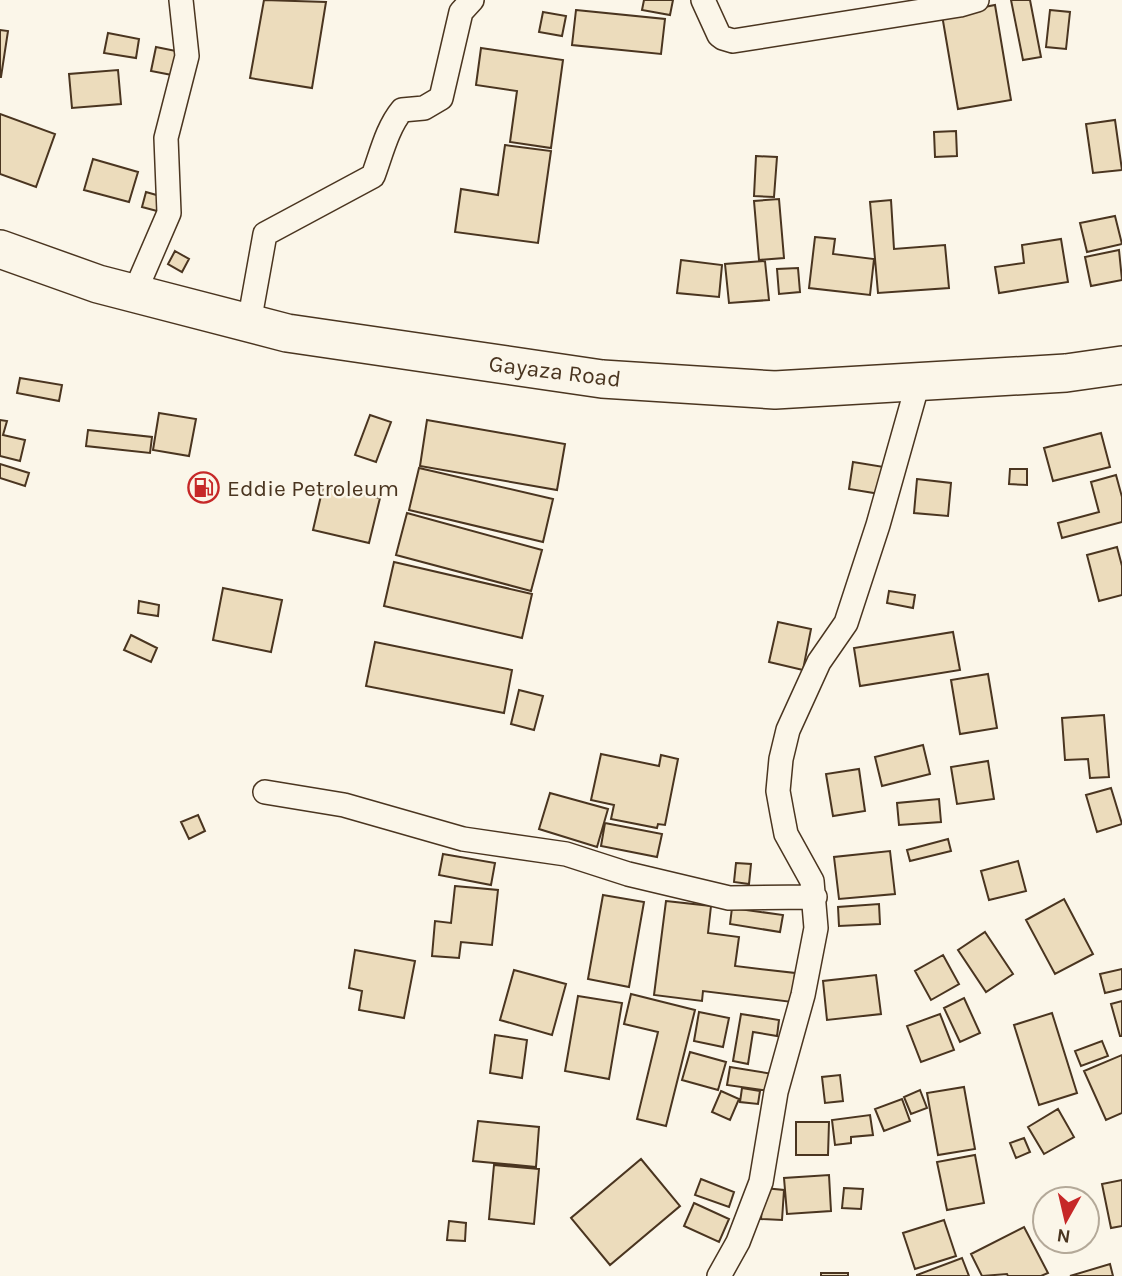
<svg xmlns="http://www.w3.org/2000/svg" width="1122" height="1276" font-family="Karla,sans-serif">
<rect width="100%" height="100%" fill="#fbf6e9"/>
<path fill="#ecdcbc" stroke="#4a3520" stroke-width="2" d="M264,0L326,2L312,88L250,78Z
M644,0H673L670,15L642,10Z
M1011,0H1030L1041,57L1023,60Z
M995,5L1011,100L958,109L942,15Z
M576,10L665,19L661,54L572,45Z
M1050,10L1070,12L1066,49L1046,47Z
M543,12L566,16L562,36L539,32Z
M0,30L8,31L1,77H0Z
M108,33L139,39L136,58L104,53Z
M156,47L176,51L172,75L151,71Z
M481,48L563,60L551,148L510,142L517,91L476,85Z
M118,70L121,104L72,108L69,74Z
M0,114L55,134L36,187L0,174Z
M1115,120L1122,170L1093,173L1086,124Z
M956,131L957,156L935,157L934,132Z
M505,145L551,151L538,243L455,232L461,189L498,195Z
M756,156L777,157L774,197L754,196Z
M93,159L138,172L129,202L84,190Z
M146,192L160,196L157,211L142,207Z
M779,199L784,258L759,260L754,201Z
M891,200L894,249L945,245L949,288L878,293L870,202Z
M1115,216L1122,244L1087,252L1080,223Z
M815,237L835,239L833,254L874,259L870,295L809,288Z
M1061,239L1068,282L999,293L995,267L1024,263L1022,245Z
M1119,250L1122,280L1091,286L1085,257Z
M175,251L189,259L182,272L168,264Z
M681,260L722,265L719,297L677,293Z
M765,261L769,300L729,303L725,264Z
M798,268L800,292L779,294L777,269Z
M20,378L62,385L59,401L17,393Z
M159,413L196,419L189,456L153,450Z
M370,415L391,422L376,462L355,455Z
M0,420L7,421L3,435L25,440L20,461L0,456Z
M427,420L565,444L557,490L420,466Z
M88,430L152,437L150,453L86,446Z
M1101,433L1110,467L1053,481L1044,448Z
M853,462L884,467L880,494L849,489Z
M0,464L29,473L25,486L0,478Z
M419,468L553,499L543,542L409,510Z
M1010,469H1027V485L1009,484Z
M1116,475L1122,497V522L1062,538L1058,523L1099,512L1091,482Z
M917,479L951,483L948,516L914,513Z
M323,487L380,498L369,543L313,530Z
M407,513L542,550L531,591L396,555Z
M1117,547L1122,566V595L1099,601L1087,555Z
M394,562L532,594L522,638L384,606Z
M223,588L282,600L271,652L213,640Z
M889,591L915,595L913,608L887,603Z
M139,601L159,605L158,616L138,613Z
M778,622L811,629L803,670L769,662Z
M953,632L960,670L860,686L854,648Z
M131,635L157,648L151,662L124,650Z
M375,642L512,670L504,713L366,686Z
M988,674L997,728L960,734L951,680Z
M519,690L543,696L534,730L511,724Z
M1104,715L1109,777L1090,778L1088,759L1065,760L1062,718Z
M923,745L930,774L882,786L875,757Z
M601,754L659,766L661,755L678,759L665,825L658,824L657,828L611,819L614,805L591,800Z
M988,761L994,799L957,804L951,767Z
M859,769L865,811L833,816L826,774Z
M1111,788L1122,824L1097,832L1086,795Z
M550,793L608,809L597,847L539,829Z
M939,799L941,822L899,825L897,803Z
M198,815L205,831L189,839L181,822Z
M605,823L662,834L657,857L601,846Z
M948,839L951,851L910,861L907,850Z
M890,851L895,894L839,899L834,857Z
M443,854L495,863L491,885L439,875Z
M1018,861L1026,891L989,900L981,871Z
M736,863L751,864L749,884L734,882Z
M455,886L498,890L492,945L461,942L459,958L432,956L435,921L451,923Z
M603,895L644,902L629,987L588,979Z
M1064,899L1093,954L1055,974L1026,920Z
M666,901L711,906L708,933L739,937L735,966L795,973L792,1002L703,991L702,1001L654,995Z
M879,904L880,924L839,926L838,907Z
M732,908L783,915L780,932L730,924Z
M985,932L1013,974L986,992L958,950Z
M355,950L415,961L404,1018L359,1010L362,991L349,988Z
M943,955L959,984L931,1000L915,971Z
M1122,969V989L1105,993L1100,974Z
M514,970L566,984L552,1035L500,1020Z
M876,975L881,1014L827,1020L823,981Z
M631,994L695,1010L666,1126L637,1119L658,1032L624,1024Z
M578,996L622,1003L609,1079L565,1071Z
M964,998L980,1033L960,1042L944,1008Z
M1122,1001V1036H1120L1111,1004Z
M699,1012L729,1018L723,1047L694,1041Z
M1052,1013L1077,1093L1039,1105L1014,1025Z
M741,1014L779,1020L777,1036L753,1032L748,1064L733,1061Z
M940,1014L954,1050L921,1062L907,1026Z
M495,1035L527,1040L522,1078L490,1073Z
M1102,1041L1108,1056L1081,1066L1075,1051Z
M690,1052L726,1062L718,1090L682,1080Z
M1122,1055V1113L1106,1120L1084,1071Z
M730,1067L773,1074L770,1091L727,1085Z
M840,1075L843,1101L825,1103L822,1077Z
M964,1087L975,1149L938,1155L927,1093Z
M742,1088L760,1091L758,1104L740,1102Z
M920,1090L927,1108L911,1114L904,1097Z
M721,1091L739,1099L730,1120L712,1112Z
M902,1099L910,1121L884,1131L875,1109Z
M1058,1109L1074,1137L1044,1154L1028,1127Z
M870,1115L873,1135L851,1137V1143L835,1145L832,1120Z
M478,1121L539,1127L536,1167L473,1161Z
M796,1122H829L828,1155H796Z
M1024,1138L1030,1152L1016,1158L1010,1143Z
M975,1155L984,1203L947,1210L937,1162Z
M641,1159L680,1206L610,1265L571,1218Z
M494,1165L539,1169L534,1224L489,1219Z
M829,1175L831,1211L787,1214L784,1178Z
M701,1179L734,1192L729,1207L695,1195Z
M1122,1180V1226L1111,1228L1102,1184Z
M764,1188L784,1190L782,1220L761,1219Z
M844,1188L863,1189L861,1209L842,1208Z
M694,1203L729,1219L719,1242L684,1226Z
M944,1220L956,1256L915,1269L903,1233Z
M449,1221L466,1223L465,1241L447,1240Z
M1024,1227L1048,1273L1041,1276H1008L1007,1274L982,1276L971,1254Z
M962,1258L969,1276H917V1275Z
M1110,1264L1113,1276H1070Z
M821,1273H848V1276H821Z"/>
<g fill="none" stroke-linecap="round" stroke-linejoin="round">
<defs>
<path id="street" d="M703,0L719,35L723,38L733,41L960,5L977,0
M134,294L169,213L166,138L187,56L181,0
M249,323L265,234L373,176C381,155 387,128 402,110L424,108L441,98L461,12L472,0
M265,792L344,805L463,839L566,854L628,874L729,898L815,897
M719,1276L738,1242L761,1182L776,1092L803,995L816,928L812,881L786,834L782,813L778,791L781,759L788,730L819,662L846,623L878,525L918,383"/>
<path id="primary" d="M0,249L98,284L287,333L602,379L775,390L1066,373L1122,365"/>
</defs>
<use href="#street" stroke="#4a3520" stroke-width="26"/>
<use href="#primary" stroke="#4a3520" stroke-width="40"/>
<use href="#street" stroke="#fbf6e9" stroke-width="23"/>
<use href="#primary" stroke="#fbf6e9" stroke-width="37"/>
</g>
<defs>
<symbol id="fuel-ring" viewBox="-11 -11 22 22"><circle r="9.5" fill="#fbf6e9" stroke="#c62828" stroke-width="1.5"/><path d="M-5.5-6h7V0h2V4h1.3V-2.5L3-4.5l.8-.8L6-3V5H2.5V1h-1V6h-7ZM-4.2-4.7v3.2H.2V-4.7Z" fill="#c62828"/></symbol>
</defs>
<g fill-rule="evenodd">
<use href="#fuel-ring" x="186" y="470" width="35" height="35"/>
</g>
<g text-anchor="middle" stroke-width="5" stroke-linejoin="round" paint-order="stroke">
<g font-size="23" fill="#4a3520" stroke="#fbf6e9">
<text transform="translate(555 371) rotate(7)" y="8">Gayaza Road</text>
</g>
<g font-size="23" fill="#4a3520" stroke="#fbf6e9" text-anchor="start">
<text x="227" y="496">Eddie Petroleum</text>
</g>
</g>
<g transform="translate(1066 1220) rotate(188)"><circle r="33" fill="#fbf6e9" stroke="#b4a999" stroke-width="2"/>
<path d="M0-5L12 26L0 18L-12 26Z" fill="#c62828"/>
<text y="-10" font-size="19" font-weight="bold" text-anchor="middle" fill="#4a3520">N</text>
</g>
</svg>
